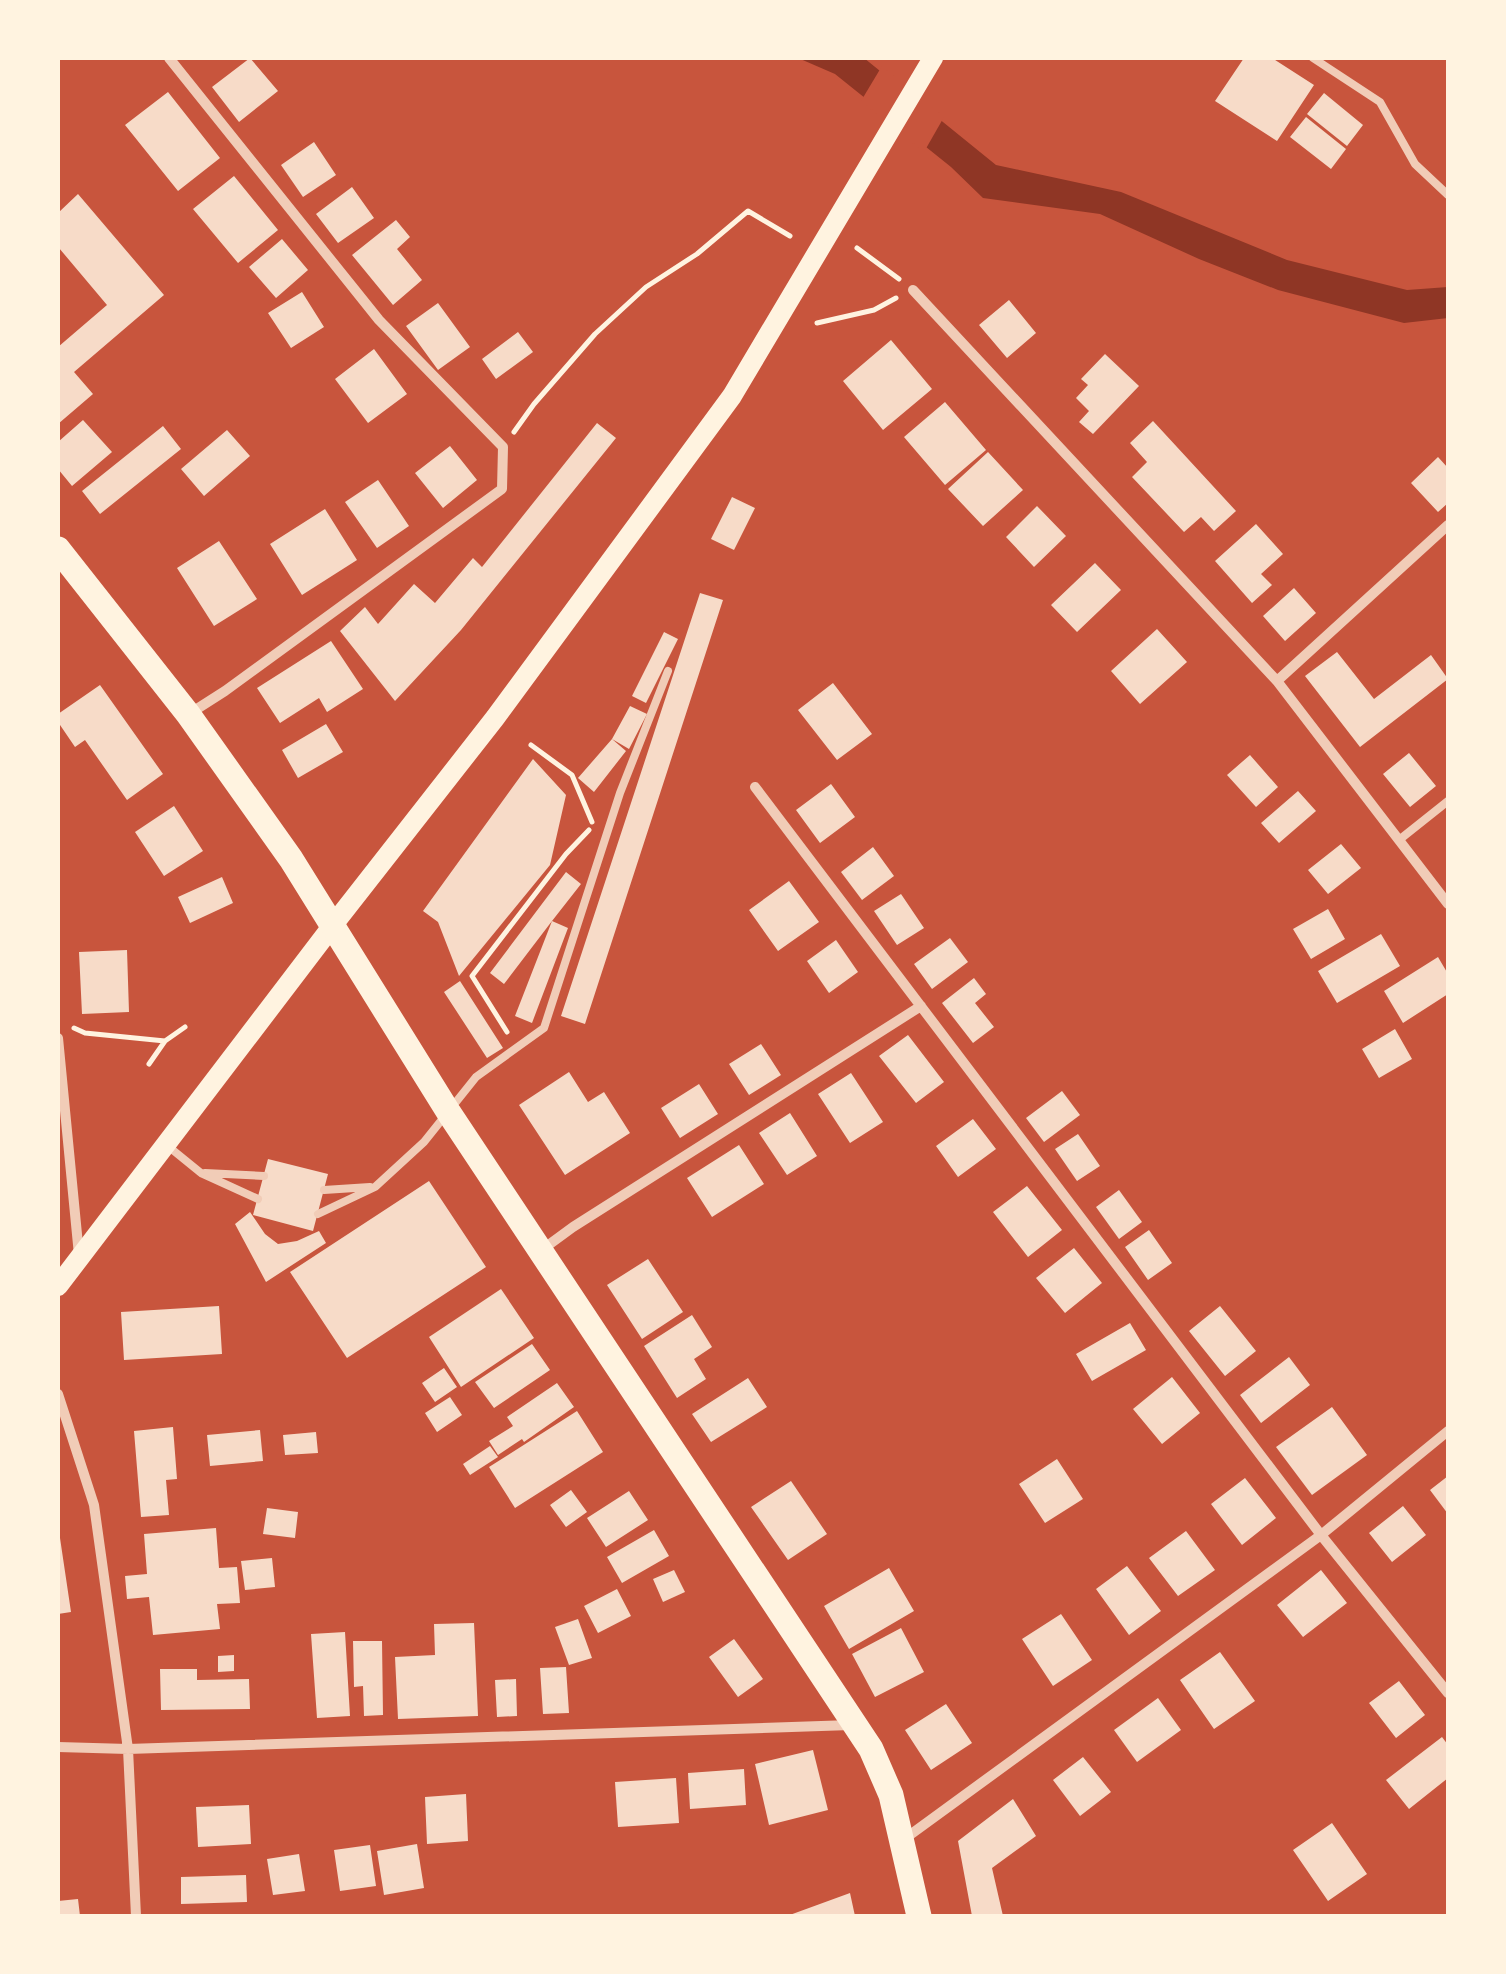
<svg xmlns="http://www.w3.org/2000/svg" width="1506" height="1974" font-family="Lora,serif">
<rect width="100%" height="100%" fill="#c8553d"/>
<path fill="#8f3625" d="M798,58H864L996,165L1121,192L1287,260L1407,290L1448,287V318L1404,323L1278,290L1199,259L1100,214L983,198L951,167L835,74Z"/>
<path fill="#c8553d" d="M882,66L944,117L924,152L861,101Z"/>
<path fill="#f7dbc8" d="M250,58L278,91L239,122L212,87Z
M1244,58H1272L1314,85L1277,141L1215,101Z
M168,92L220,158L178,191L125,125Z
M1324,93L1363,125L1347,146L1307,114Z
M1306,117L1346,149L1331,169L1290,137Z
M314,142L336,175L303,197L281,165Z
M234,176L278,230L238,263L193,209Z
M352,187L374,218L338,243L316,214Z
M78,194L164,295L74,372L93,394L58,424V347L107,305L59,248L58,250V213Z
M396,220L410,237L397,249L422,280L393,305L352,255Z
M282,239L308,270L276,298L249,267Z
M302,292L324,327L291,348L268,313Z
M1009,300L1036,333L1007,358L979,325Z
M438,303L470,347L438,370L406,326Z
M518,332L533,352L496,379L482,359Z
M891,340L932,389L883,430L843,381Z
M374,349L407,394L368,423L335,379Z
M1105,354L1139,386L1093,434L1079,422L1089,411L1076,398L1088,385L1081,379Z
M945,402L986,450L945,485L904,437Z
M83,420L112,452L72,486L58,469V442Z
M1153,421L1236,511L1214,531L1201,517L1184,532L1132,477L1147,462L1130,443Z
M597,423L616,438L461,630L395,701L340,631L365,607L378,624L414,584L435,603L473,558L482,567Z
M163,426L181,449L100,514L82,491Z
M227,430L250,456L204,496L181,469Z
M450,446L477,480L443,508L415,473Z
M988,452L1023,490L983,526L948,489Z
M1438,457L1448,468V503L1438,512L1411,483Z
M378,480L409,526L377,548L345,502Z
M732,497L755,508L734,550L711,539Z
M1037,506L1066,536L1034,567L1006,537Z
M325,509L357,560L302,595L270,544Z
M1256,524L1283,554L1261,574L1272,585L1252,603L1215,561Z
M219,541L257,599L214,626L177,568Z
M1095,563L1121,590L1077,632L1051,605Z
M1294,588L1316,613L1285,641L1263,616Z
M700,593L723,600L585,1024L561,1016Z
M1157,629L1187,662L1140,704L1111,671Z
M664,632L678,639L646,703L632,696Z
M331,641L363,689L327,712L319,698L280,723L257,688Z
M1337,652L1374,699L1431,655L1448,679L1360,747L1305,676Z
M833,683L872,734L837,760L798,710Z
M100,685L163,774L127,800L85,740L75,747L58,722V714Z
M630,706L647,714L629,749L612,739Z
M326,724L343,752L298,778L282,750Z
M612,739L626,751L594,792L578,778Z
M1409,753L1436,786L1410,807L1383,774Z
M1250,755L1278,787L1256,807L1227,775Z
M533,759L566,795L550,865L459,976L438,922L423,911Z
M831,784L855,817L820,843L796,810Z
M1298,791L1316,811L1279,843L1261,823Z
M174,806L203,851L164,876L135,832Z
M1341,844L1361,868L1328,894L1308,870Z
M873,847L894,876L862,900L841,872Z
M566,872L581,884L552,921L568,928L532,1023L515,1016L552,921L504,984L490,973Z
M222,877L233,903L190,923L178,897Z
M789,881L819,922L778,951L749,910Z
M901,894L924,928L897,945L874,911Z
M1328,909L1345,939L1311,959L1293,929Z
M1381,934L1400,966L1337,1003L1318,971Z
M950,938L968,962L932,989L914,964Z
M836,940L858,972L829,993L807,961Z
M127,950L129,1012L82,1014L79,952Z
M1438,957L1448,974V994L1403,1023L1384,991Z
M974,978L986,994L975,1003L994,1027L973,1043L942,1003Z
M460,981L503,1048L487,1058L444,992Z
M1395,1029L1412,1059L1379,1078L1362,1049Z
M908,1035L944,1082L916,1103L879,1056Z
M761,1044L781,1075L749,1095L729,1064Z
M569,1072L588,1102L604,1092L630,1133L565,1175L519,1105Z
M851,1073L883,1122L850,1143L818,1094Z
M699,1084L718,1114L680,1138L661,1108Z
M1062,1091L1080,1115L1044,1142L1026,1118Z
M790,1113L817,1156L787,1175L759,1133Z
M973,1119L996,1149L958,1177L936,1146Z
M1078,1134L1100,1166L1077,1181L1055,1149Z
M739,1145L764,1184L712,1217L687,1178Z
M268,1159L328,1174L313,1231L253,1215Z
M429,1181L486,1267L347,1358L290,1272Z
M1027,1186L1062,1230L1028,1257L993,1212Z
M1119,1190L1142,1222L1119,1239L1096,1207Z
M250,1212L265,1234L278,1244L297,1241L319,1231L326,1243L266,1282L235,1224Z
M1149,1230L1172,1263L1148,1280L1125,1247Z
M1074,1248L1102,1283L1065,1313L1036,1278Z
M648,1259L683,1312L642,1339L607,1285Z
M501,1289L534,1338L461,1387L429,1337Z
M219,1306L222,1354L124,1360L121,1312Z
M1220,1306L1256,1351L1225,1376L1189,1331Z
M692,1315L712,1347L694,1359L706,1379L677,1398L644,1346Z
M1130,1323L1146,1350L1092,1381L1076,1354Z
M532,1344L550,1370L494,1408L475,1382Z
M1289,1357L1310,1385L1261,1423L1240,1395Z
M444,1368L457,1387L435,1402L422,1383Z
M1172,1377L1200,1413L1162,1444L1133,1409Z
M748,1378L767,1407L711,1442L692,1414Z
M557,1383L574,1407L524,1442L522,1439L498,1455L489,1441L513,1426L507,1417Z
M450,1397L462,1415L437,1432L425,1413Z
M1332,1407L1367,1455L1312,1495L1276,1447Z
M577,1411L603,1452L515,1508L489,1467Z
M173,1427L177,1479L166,1480L169,1515L141,1517L134,1431Z
M260,1430L263,1461L210,1466L207,1435Z
M316,1432L318,1453L285,1455L283,1435Z
M490,1446L498,1457L470,1475L463,1464Z
M1057,1459L1083,1499L1045,1523L1019,1484Z
M1448,1476V1514L1430,1490Z
M1245,1478L1276,1518L1242,1545L1211,1504Z
M791,1481L827,1534L788,1560L751,1507Z
M571,1490L587,1512L566,1527L550,1505Z
M629,1491L648,1520L606,1547L587,1518Z
M1403,1506L1426,1535L1392,1562L1369,1533Z
M267,1508L298,1512L295,1538L263,1534Z
M216,1528L219,1568L237,1567L240,1603L217,1604L220,1629L153,1635L149,1597L127,1599L125,1576L147,1574L144,1534Z
M654,1530L669,1556L622,1583L607,1557Z
M1186,1531L1215,1570L1178,1596L1149,1558Z
M58,1538H60L71,1612L58,1614Z
M272,1558L275,1587L245,1590L241,1561Z
M1127,1566L1161,1611L1129,1635L1096,1589Z
M889,1568L914,1611L849,1649L824,1606Z
M674,1570L685,1592L663,1602L653,1579Z
M1321,1570L1347,1603L1303,1637L1277,1605Z
M617,1589L631,1616L598,1633L584,1606Z
M1061,1614L1092,1660L1053,1686L1022,1639Z
M578,1619L592,1658L569,1665L555,1627Z
M474,1623L478,1716L398,1719L395,1657L435,1655L434,1624Z
M901,1628L924,1672L875,1697L852,1654Z
M345,1632L350,1716L317,1718L311,1634Z
M734,1639L763,1679L738,1697L709,1657Z
M353,1641H382L383,1715L364,1716L363,1686L354,1687Z
M1220,1652L1255,1701L1214,1729L1180,1680Z
M234,1655V1671L218,1672V1656Z
M566,1667L569,1713L543,1714L540,1668Z
M160,1669H197V1680L249,1679L250,1709L161,1710Z
M516,1679L517,1716L497,1717L495,1680Z
M1399,1681L1425,1715L1396,1738L1369,1703Z
M1158,1698L1181,1730L1137,1762L1114,1730Z
M946,1704L972,1743L931,1770L905,1730Z
M1442,1737L1448,1745V1778L1409,1809L1386,1780Z
M813,1750L828,1810L769,1825L755,1764Z
M1083,1757L1111,1792L1080,1816L1053,1780Z
M744,1769L746,1805L690,1809L688,1773Z
M676,1778L679,1823L618,1827L615,1782Z
M466,1794L468,1841L427,1844L425,1797Z
M1013,1799L1036,1836L992,1868L1003,1916H972L958,1841Z
M249,1805L251,1844L198,1847L196,1807Z
M1332,1823L1367,1874L1328,1901L1293,1850Z
M417,1844L424,1888L384,1895L377,1851Z
M370,1845L376,1886L340,1891L334,1850Z
M299,1854L305,1891L273,1895L267,1859Z
M246,1875L247,1902L181,1904V1877Z
M850,1893L855,1916H787Z
M78,1899L80,1916H58V1901Z"/>
<g fill="none" stroke-linecap="round" stroke-linejoin="round">
<path stroke="#fff3e0" stroke-width="5" d="M857,248L899,279
M817,323L874,310L896,298
M514,432L534,404L595,334L646,287L697,254L748,211L790,236
M531,745L572,775L592,822
M74,1028L85,1033L165,1041L185,1027
M507,1032L472,976L566,854L589,830
M149,1064L165,1041"/>
<path stroke="#f1ccb7" stroke-width="8" d="M1313,58L1380,102L1415,164L1448,195
M1399,840L1448,801
M169,1147L201,1173L258,1199
M205,1173L264,1176
M324,1190L370,1187
M318,1214L375,1187L424,1142L476,1077L544,1028L620,793L668,671"/>
<path stroke="#f1ccb7" stroke-width="10" d="M169,58L379,320L503,447L502,489L225,691L189,714
M913,290L1277,681L1448,904
M1277,681L1448,525
M755,787L1321,1535L1448,1693
M58,1038L79,1255
M543,1249L573,1227L921,1006
M58,1394L94,1505L128,1749L136,1916
M58,1747L128,1749L851,1725
M903,1840L1321,1535L1448,1431"/>
<path stroke="#fff3e0" stroke-width="20" d="M58,1286L333,925L495,718L732,396L933,58"/>
<path stroke="#fff3e0" stroke-width="25" d="M58,549L188,714L291,859L449,1113L871,1749L891,1795L919,1916"/>
</g>
<rect width="1506" height="1974" fill="none" stroke="#fff3e0" stroke-width="120"/>
</svg>
